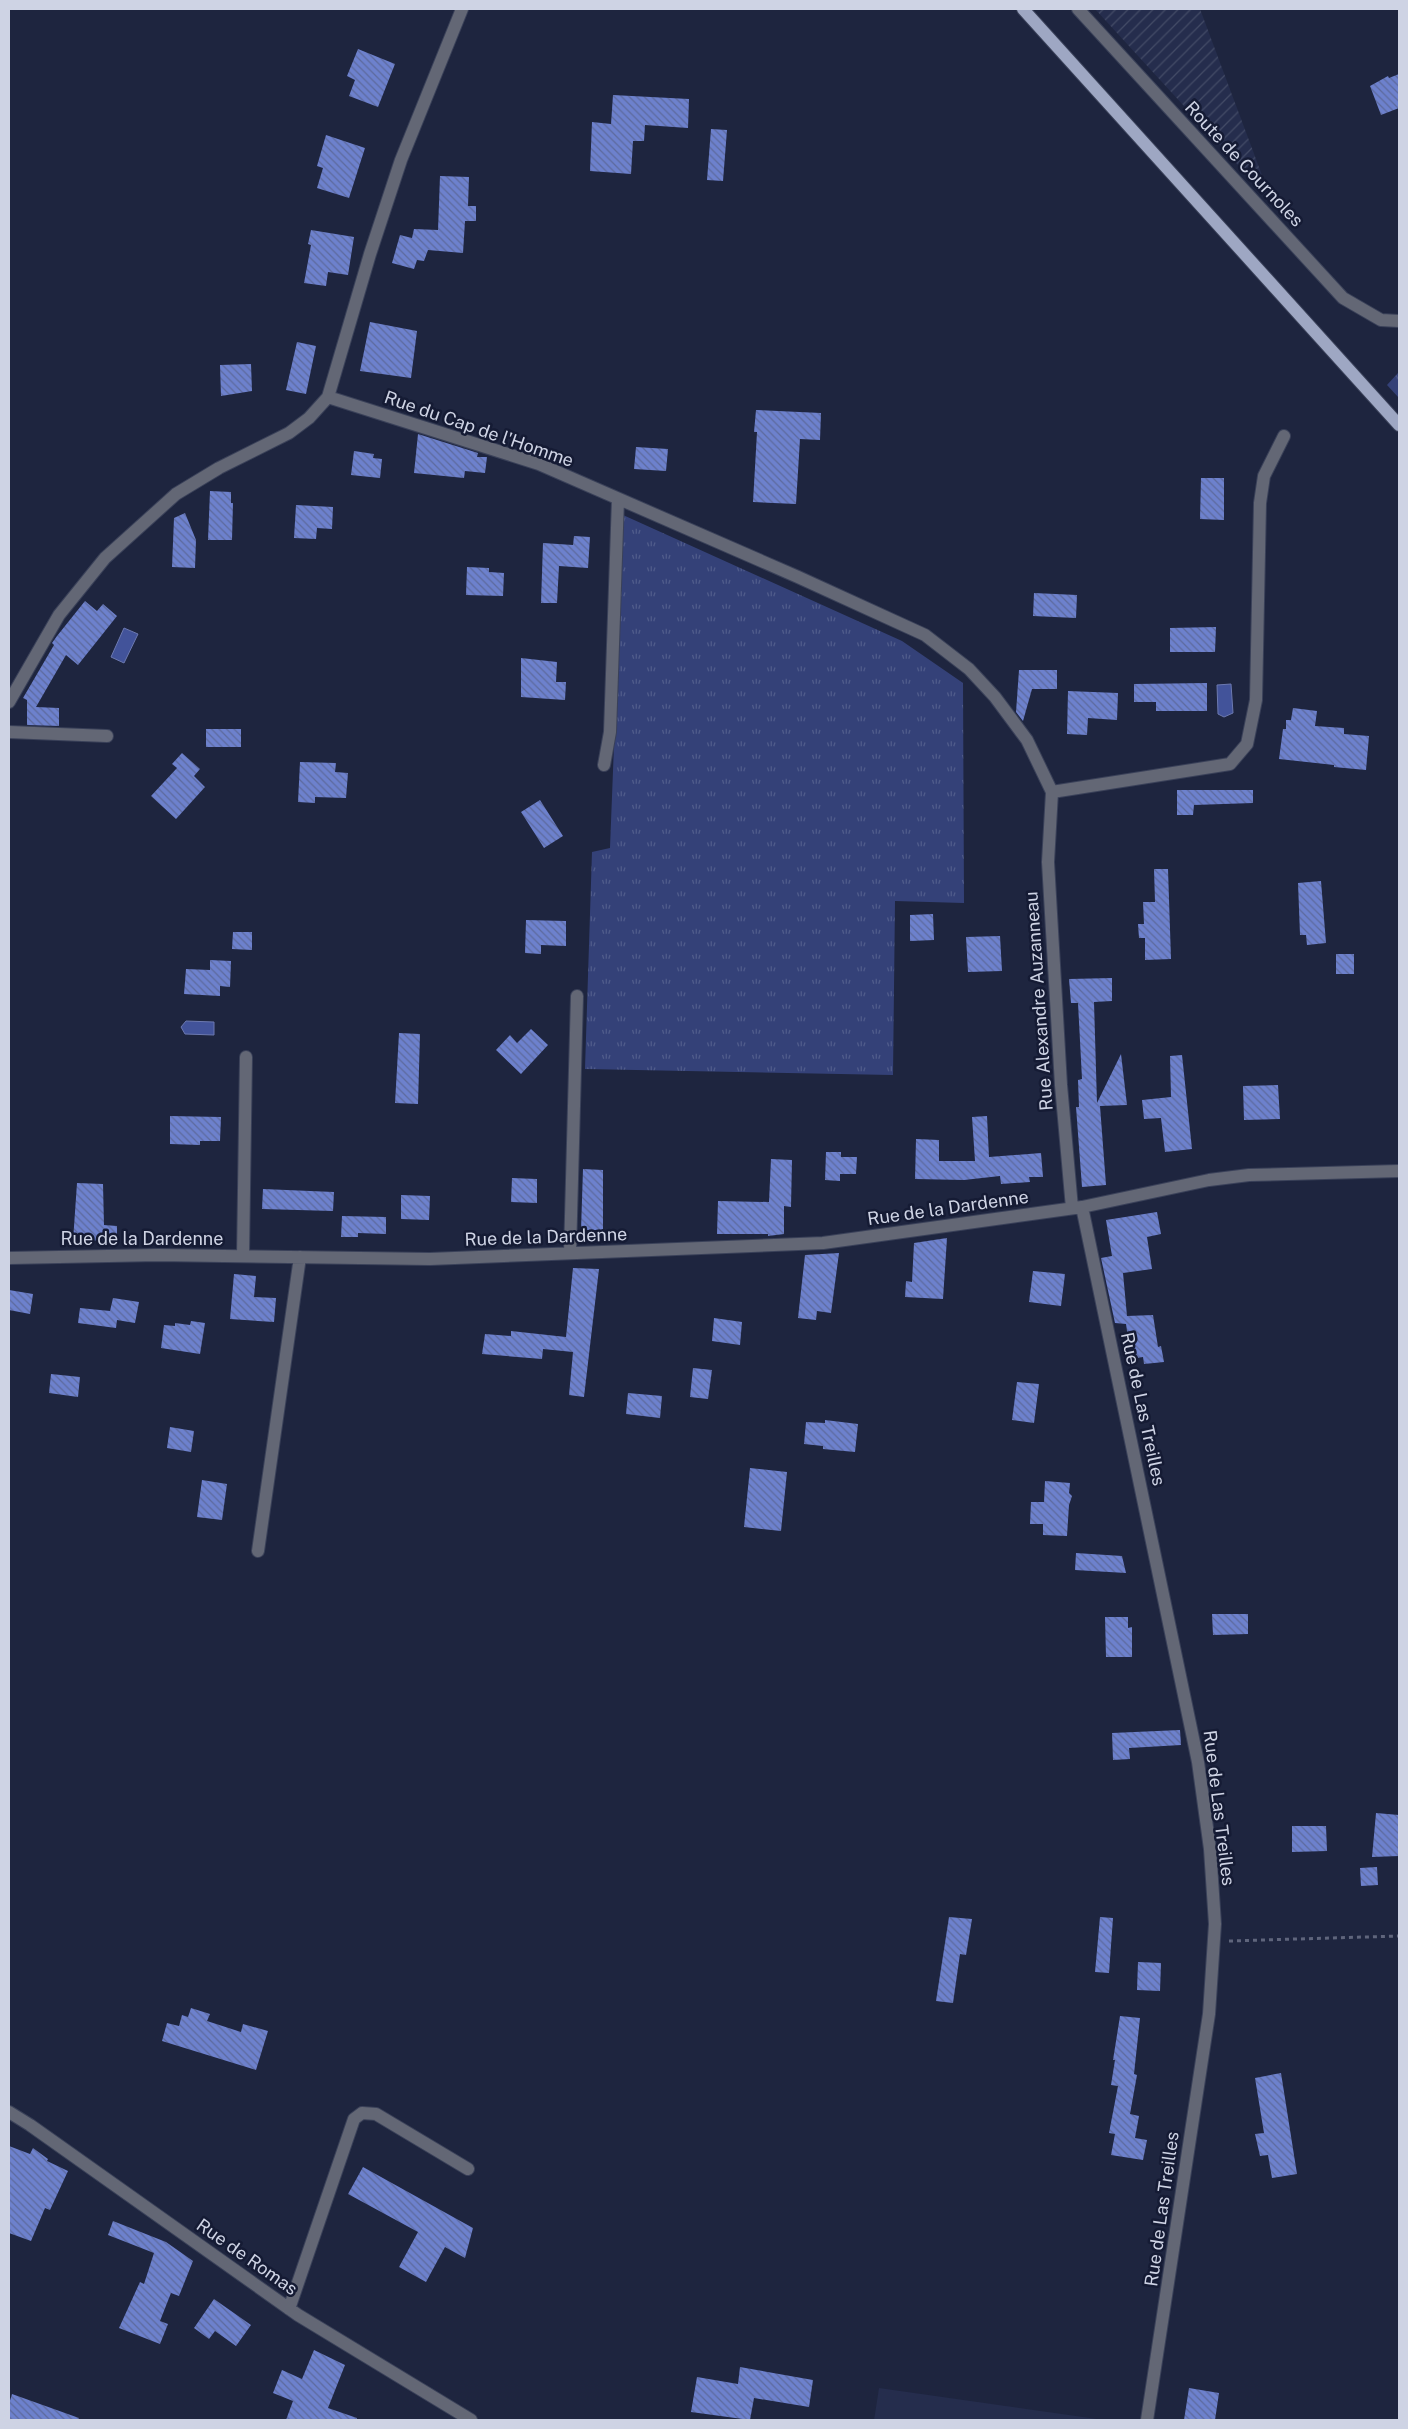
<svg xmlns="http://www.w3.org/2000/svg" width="1408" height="2429" font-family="'Public Sans',sans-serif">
<defs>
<pattern id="industrial-furrows" width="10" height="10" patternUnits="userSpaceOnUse" patternTransform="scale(1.25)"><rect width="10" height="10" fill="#252d4d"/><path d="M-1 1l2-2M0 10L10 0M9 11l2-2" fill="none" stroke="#434b66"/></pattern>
<pattern id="grass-tufts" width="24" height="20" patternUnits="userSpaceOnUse" patternTransform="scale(1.25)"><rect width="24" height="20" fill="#344178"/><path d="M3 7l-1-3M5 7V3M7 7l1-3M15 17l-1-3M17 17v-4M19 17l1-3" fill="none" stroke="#505c8b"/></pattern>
<pattern id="forest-crowns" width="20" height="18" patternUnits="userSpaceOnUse" patternTransform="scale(1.25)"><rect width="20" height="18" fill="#344178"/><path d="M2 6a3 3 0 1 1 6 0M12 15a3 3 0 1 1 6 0" fill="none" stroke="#505c8b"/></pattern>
<pattern id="building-back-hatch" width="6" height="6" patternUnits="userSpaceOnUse" patternTransform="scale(1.25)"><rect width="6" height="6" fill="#6d81cd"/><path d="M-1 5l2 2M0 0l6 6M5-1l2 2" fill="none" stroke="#5d6a9d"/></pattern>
</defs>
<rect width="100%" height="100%" fill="#1e253f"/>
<path fill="#252d4d" d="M879,2388L1104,2420H874Z"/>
<path fill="url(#industrial-furrows)" d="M1095,9H1200L1272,202Z"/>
<path fill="url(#grass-tufts)" d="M623,515L902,641L963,683L964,903L895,901L893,1075L585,1069L592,852L610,848Z"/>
<path fill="url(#forest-crowns)" d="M1398,373L1399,374V398L1387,385Z"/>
<path fill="#42539a" stroke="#6c79b0" d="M124,628L138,634L124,663L111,657Z
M1231,684L1233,713L1224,717L1218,714L1217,685Z
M186,1021L214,1022V1035L185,1034L181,1027Z"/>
<path fill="url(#building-back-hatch)" d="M358,49L395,64L378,107L349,96L355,80L347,76Z
M1399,74V108L1381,115L1370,86L1388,76L1389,78Z
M613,95L689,99L688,128L645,125L644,141H633L631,174L590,171L592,122L611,124Z
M711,129L727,130L723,181L707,180Z
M326,135L365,148L349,198L317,188L323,168L317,166Z
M440,176L469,177L468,206H476V221H465L463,253L428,250L424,261L417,260L414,269L392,263L400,235L412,238L414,229L438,230Z
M311,230L354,237L348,275L328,272L326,286L304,283L311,245L308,244Z
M370,322L417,331L411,378L360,371Z
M297,342L316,346L306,394L286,390Z
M251,364L252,391L221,396L220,365Z
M756,410L821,413L820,440L800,439L796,504L753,502L757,432H754Z
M418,434L478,453L477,457H487L485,473L465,471L464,478L414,473Z
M636,447L668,449L666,471L634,469Z
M354,451L374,454L373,458L382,459L380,478L351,475Z
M1201,478H1224V520L1200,519Z
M210,491L231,492V503H233L232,540H208Z
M296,505L333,507L332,529L317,528L316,539L294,538Z
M185,513L196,540L195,568L172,567L174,518Z
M574,536L590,537L588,568L559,566L557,603H541L543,543L573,545Z
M467,567L489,568V572L504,573L503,596L466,595Z
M1034,593L1077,595L1076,618L1033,616Z
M85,601L97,611L103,604L117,616L78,665L66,655L36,707L59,708V726L27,725V700L23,698L54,645L52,643L57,636Z
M1216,627L1215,652H1170V628Z
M521,658L557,662L556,682H566L565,700L521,697Z
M1019,670H1057V689H1032L1023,721L1016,712Z
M1207,683V711H1156V702H1134V684Z
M1068,691L1118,693L1117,720L1088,718L1087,735L1067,734Z
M1293,708L1317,711L1315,726L1344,728V734L1369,736L1366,770L1334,767V765L1279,759L1283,729H1286V720H1291Z
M206,729H241V747H206Z
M182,753L200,769L194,776L205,787L176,819L151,796L177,768L172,764Z
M300,762L336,763L335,772L348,773L346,798L315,797V803L298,802Z
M1177,790H1253V803L1194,805L1193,815H1177Z
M540,800L563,836L544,848L521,812Z
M1154,869H1168L1171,959L1145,960V938H1139L1138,924H1144L1143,902H1155Z
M1321,881L1326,943L1307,945L1306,935H1300L1298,883Z
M933,914L934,940L910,941V915Z
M526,920L566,921V946L541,945V954L525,953Z
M233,932H252V950L232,949Z
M1000,936L1002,971L968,972L966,937Z
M1336,954H1354V974H1336Z
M210,960L231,961L230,987L220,986V996L184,994L186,969L210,970Z
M1112,978V1001L1094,1002L1097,1103L1121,1054L1127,1105L1100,1106L1106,1185L1082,1187L1076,1107H1079L1078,1080L1082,1079L1078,1003H1071L1069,979Z
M531,1029L548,1045L521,1074L496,1050L510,1035L517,1043Z
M399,1033L420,1034L418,1104L395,1103Z
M1182,1055L1192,1149L1165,1152L1161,1118L1144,1119L1142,1100L1171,1097L1170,1056Z
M1278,1085L1280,1119L1244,1120L1243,1086Z
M170,1116L221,1117L220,1141H200V1145L170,1144Z
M987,1116L989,1157L1041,1153L1043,1177H1029L1030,1182L1001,1184L1000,1176L964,1180L915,1179L916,1139L939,1140V1161H975L972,1117Z
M826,1152H841V1157H857L856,1174H840V1181L825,1180Z
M771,1159L792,1160L791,1207L784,1206V1234L768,1236V1234H717L718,1201L769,1202Z
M583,1169L603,1170V1230H581Z
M512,1178L537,1179V1203L511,1202Z
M77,1183L103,1184L104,1225L117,1226V1240L73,1241Z
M263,1189L334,1192L333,1211L262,1209Z
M401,1195L430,1196L429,1220L401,1219Z
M1157,1212L1161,1234L1147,1237L1152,1269L1123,1273L1127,1316L1153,1315L1158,1347L1161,1346L1164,1362L1144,1364L1143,1357L1131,1359L1126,1324L1115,1323L1101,1258L1112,1256L1106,1220Z
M342,1216L386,1217V1234L358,1233V1237H341Z
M947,1238L943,1299L905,1297L906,1281L912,1282L914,1243Z
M839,1253L831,1313L817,1311L816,1320L798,1318L805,1255Z
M573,1268L599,1269L584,1397L569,1395L573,1352L543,1349L542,1359L482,1354L485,1334L511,1336V1331L566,1337Z
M1033,1271L1065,1274L1061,1306L1029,1302Z
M234,1274L256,1276L254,1297L276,1298L274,1322L230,1319Z
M9,1290L33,1294L30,1314L9,1310Z
M113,1298L139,1302L135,1323L117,1320L116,1328L78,1323L80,1308L110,1311Z
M714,1318L742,1322L740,1345L712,1341Z
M191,1321L205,1323L200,1354L161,1348L164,1325L175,1326V1323L190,1325Z
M693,1368L712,1370L708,1399L690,1397Z
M51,1374L80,1377L78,1397L49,1393Z
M1017,1382L1039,1384L1034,1423L1012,1420Z
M628,1393L662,1396L660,1418L626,1414Z
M825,1420L858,1424L855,1452L823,1449V1446L804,1444L806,1422L825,1423Z
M170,1427L194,1431L191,1452L167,1448Z
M750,1468L787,1472L781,1531L744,1527Z
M202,1480L227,1484L222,1520L197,1517Z
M1045,1481L1070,1483L1069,1493L1072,1496L1069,1505L1067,1536L1043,1535V1524H1030L1031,1502H1044Z
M1076,1553L1122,1556L1126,1573L1075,1570Z
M1212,1614H1248V1634L1213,1635Z
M1105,1617H1128V1628L1132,1627V1657H1106Z
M1180,1730L1181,1745L1129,1748L1130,1759L1113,1760L1112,1733Z
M1376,1813L1399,1815V1856L1372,1857Z
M1292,1826H1326L1327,1851L1292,1852Z
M1377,1867L1378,1885L1361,1886L1360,1868Z
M949,1917L972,1919L966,1955L960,1954L953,2003L936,2001Z
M1100,1917L1113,1918L1109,1973L1095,1972Z
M1138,1962L1161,1963L1160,1991L1137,1990Z
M191,2008L210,2014L207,2021L241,2032L243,2024L268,2031L256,2070L162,2041L167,2023L179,2026L182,2015L188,2017Z
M1120,2016L1140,2018L1134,2074L1137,2075L1130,2114L1139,2116L1135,2138L1147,2140L1143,2160L1111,2155L1115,2134L1109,2133L1118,2086L1111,2085L1115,2060H1113Z
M1281,2073L1297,2174L1272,2178L1268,2155L1260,2156L1255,2134L1264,2133L1255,2078Z
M9,2146L30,2154L33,2148L48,2159L47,2161L68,2171L50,2210L45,2208L31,2241L9,2233Z
M363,2167L473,2228L465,2258L445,2247L426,2282L399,2267L418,2232L348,2194Z
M113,2221L166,2242L193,2261L179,2296L171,2293L160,2321L168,2324L160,2344L119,2328L140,2282L144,2284L154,2253L108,2235Z
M214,2299L251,2325L236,2346L215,2331L209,2339L194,2328Z
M314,2350L345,2365L328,2408L357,2418V2420H286L293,2401L273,2393L282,2370L302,2379Z
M740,2367L813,2380L809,2407L754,2398L750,2420L691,2412L697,2377L738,2384Z
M1189,2388L1219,2393L1215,2420H1184Z
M12,2394L79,2418L78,2420H9V2404Z"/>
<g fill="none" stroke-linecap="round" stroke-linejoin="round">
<defs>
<path id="minor" d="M1078,9L1343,298L1381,320L1399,321
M328,397L370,254L401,160L462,9
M9,702L59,615L105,558L176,494L219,468L289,433L309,418L328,397L539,464L798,577L925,635L969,669L995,697L1027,740L1052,792L1048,862L1061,1085L1072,1208
M9,732L107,736
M604,765L610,732L618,499
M1052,792L1230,764L1247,744L1256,700L1260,503L1264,476L1284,436
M1082,1207L1198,1762L1210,1849L1215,1924L1209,2014L1147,2420
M570,1253L577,996
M243,1256L246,1057
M9,1258L158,1255L430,1259L823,1243L1082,1207L1209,1180L1249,1175L1399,1171
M258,1551L300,1257
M9,2112L30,2125L298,2315L471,2420
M289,2309L354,2119L362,2113L376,2114L468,2169"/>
<path id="major" d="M1023,9L1399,425"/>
</defs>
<use href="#minor" stroke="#3a4159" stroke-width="14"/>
<use href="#major" stroke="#3a4159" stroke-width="14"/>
<path stroke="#5f657c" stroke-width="3" stroke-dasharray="4 4" stroke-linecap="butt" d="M1229,1941L1399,1936"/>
<use href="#minor" stroke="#636775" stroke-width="12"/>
<use href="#major" stroke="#9ea7c3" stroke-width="12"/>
</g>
<g text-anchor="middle" stroke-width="5" stroke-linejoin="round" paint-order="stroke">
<g font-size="18" fill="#ced3e4" stroke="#151b34">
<text transform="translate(1244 164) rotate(47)" y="6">Route de Cournoles</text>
<text transform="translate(479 429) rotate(19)" y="6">Rue du Cap de l'Homme</text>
<text transform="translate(1039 1001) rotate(-94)" y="6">Rue Alexandre Auzanneau</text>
<text transform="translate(948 1208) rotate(-8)" y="6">Rue de la Dardenne</text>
<text transform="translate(546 1237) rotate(-2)" y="6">Rue de la Dardenne</text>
<text x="142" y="1245">Rue de la Dardenne</text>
<text transform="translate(1143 1409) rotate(78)" y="6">Rue de Las Treilles</text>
<text transform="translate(1219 1808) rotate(83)" y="6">Rue de Las Treilles</text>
<text transform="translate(1162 2209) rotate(-82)" y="6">Rue de Las Treilles</text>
<text transform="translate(247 2257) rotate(35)" y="6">Rue de Romas</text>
</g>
</g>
<rect width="1408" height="2429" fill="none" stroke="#ced3e4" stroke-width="20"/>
</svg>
